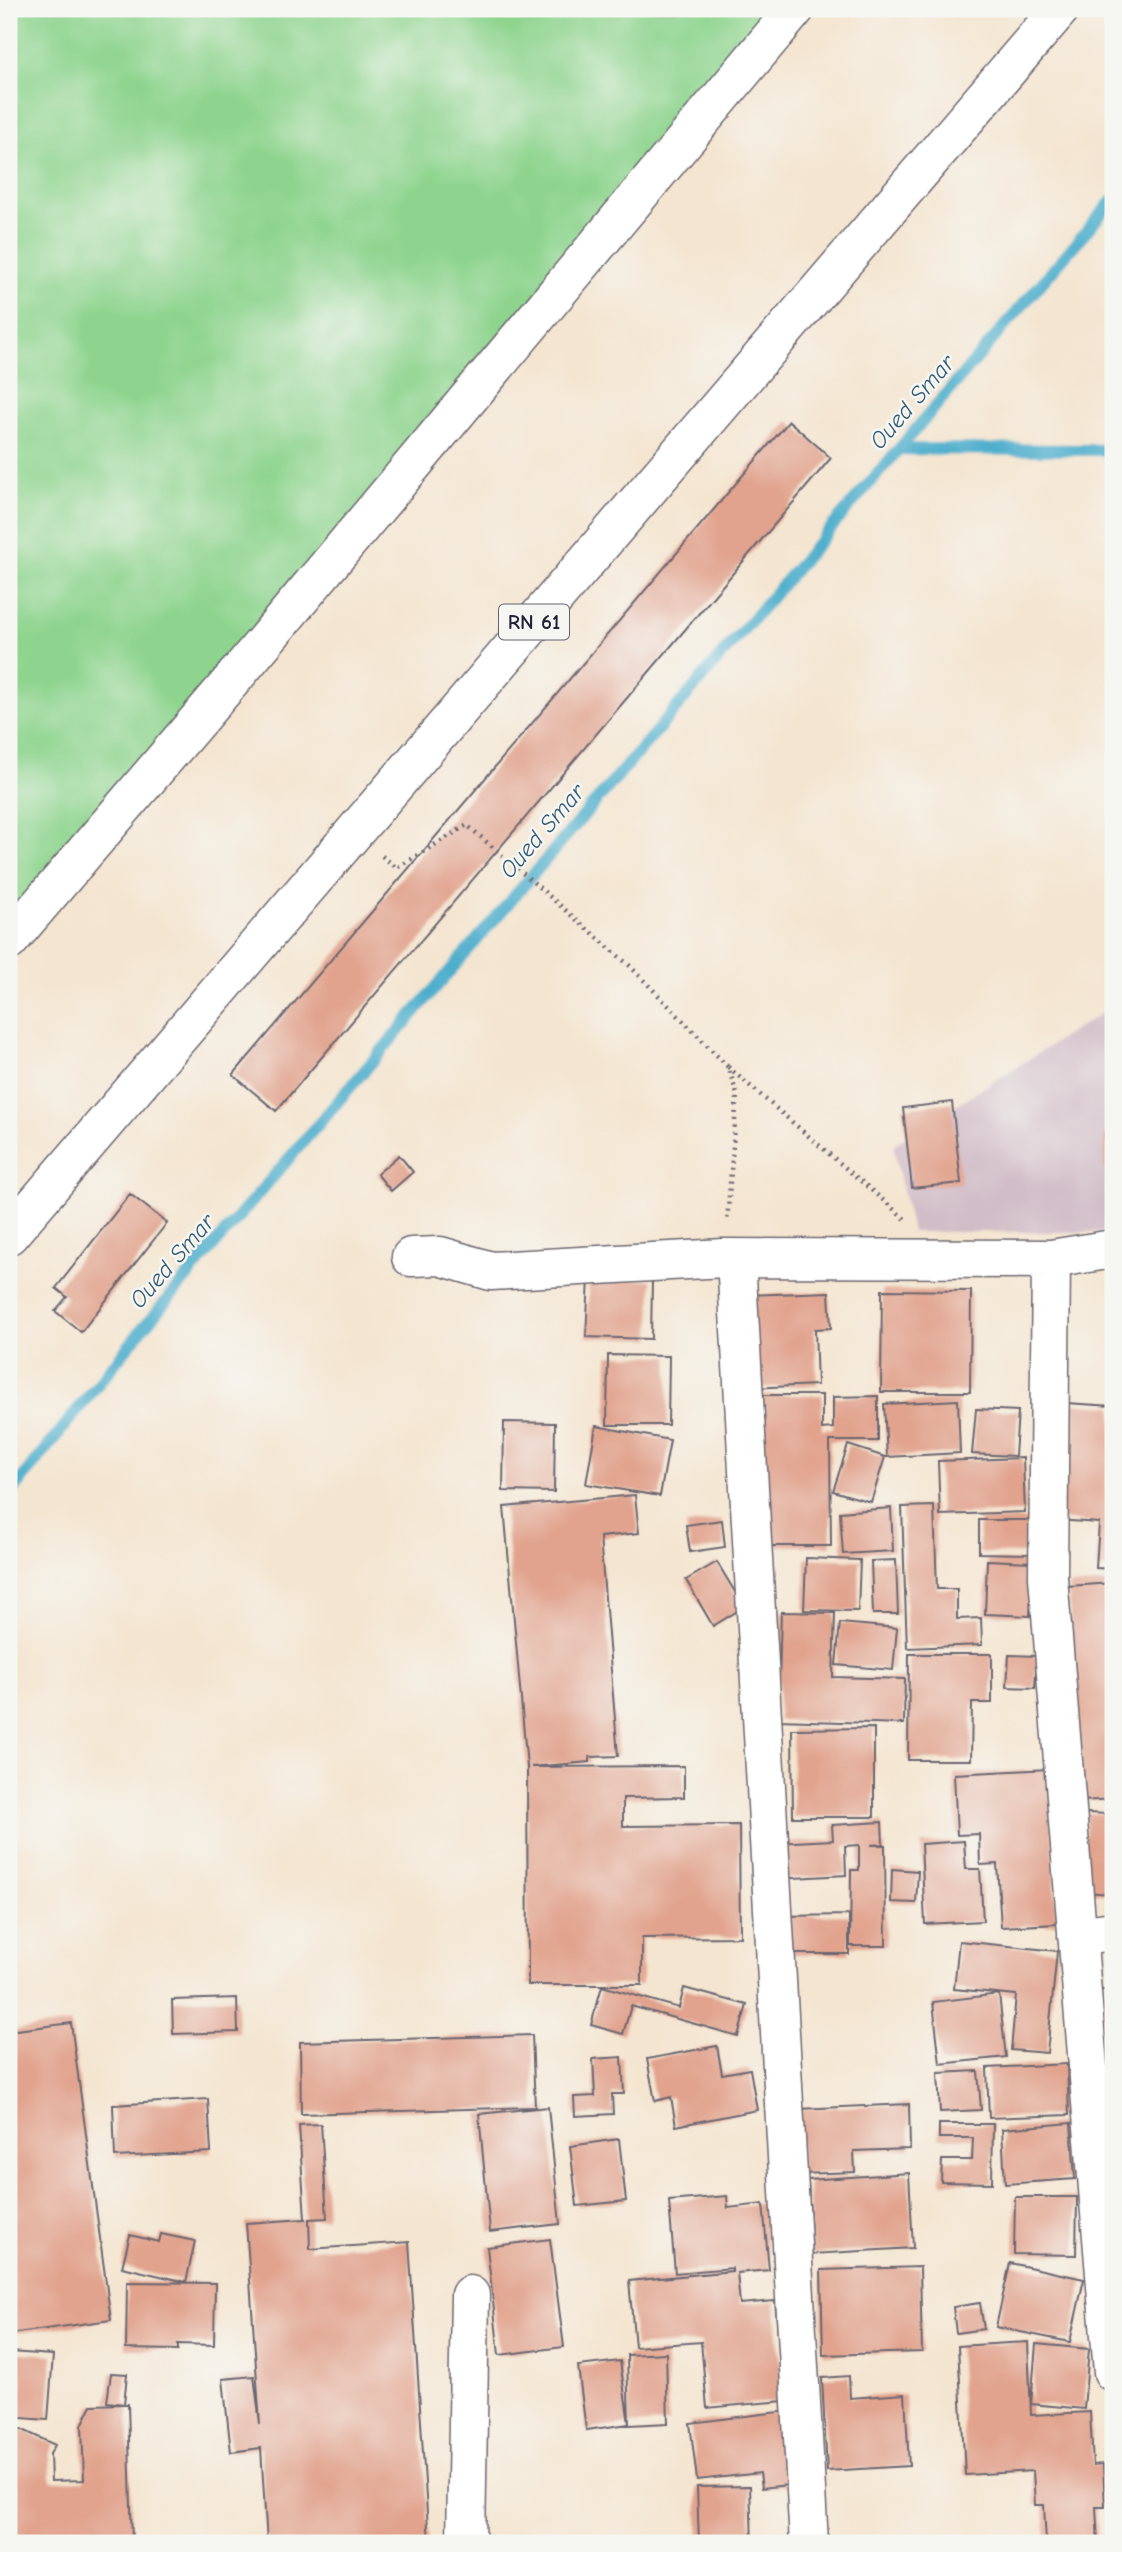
<svg xmlns="http://www.w3.org/2000/svg" width="1122" height="2552" font-family="'Comic Neue',sans-serif">
<rect width="100%" height="100%" fill="#f6f6f2"/>
<filter id="ink" filterUnits="userSpaceOnUse"><feTurbulence type="fractalNoise" baseFrequency=".0143" numOctaves="2"/><feDisplacementMap in="SourceGraphic" scale="14" xChannelSelector="R" yChannelSelector="G"/><feConvolveMatrix kernelMatrix="1 2 1 2 8 2 1 2 1" color-interpolation-filters="sRGB"/></filter>
<filter id="wash" filterUnits="userSpaceOnUse"><feTurbulence type="fractalNoise" baseFrequency=".00686" numOctaves="4" result="noise"/><feDisplacementMap in="SourceGraphic" scale="28" xChannelSelector="R" yChannelSelector="G"/><feGaussianBlur stdDeviation="1.57" result="paint"/><feColorMatrix in="noise" values="0 0 0 0 0 0 0 0 0 0 0 0 0 0 0 0 0 1.4 0 .05"/><feComposite in="paint" operator="in"/></filter>
<g filter="url(#wash)">
<rect width="100%" height="100%" fill="#f4e5d0"/>
<path fill="#d1bdc8" d="M1113,1006V1232H912L893,1145Z"/>
<path fill="#8ed48e" stroke="#587b64" stroke-width="2" d="M9,9H798L9,943Z"/>
<g fill="none" stroke-linecap="round" stroke-linejoin="round">
<path stroke="#4daecc" stroke-width="12" d="M899,449L1113,450
M9,1495L144,1327L1113,200"/>
</g>
<g id="blocks">
<path fill="#e1a38d" d="M789,421L831,458L276,1111L233,1075Z
M952,1102L961,1183L912,1188L903,1108Z
M1113,1125V1169H1104L1105,1131Z
M399,1155L413,1172L391,1191L377,1174Z
M130,1194L167,1223L81,1332L55,1311L67,1297L56,1288Z
M589,1279L652,1280L651,1339L586,1337Z
M882,1290L971,1291L970,1392H881Z
M829,1292L831,1328L815,1329L817,1385L751,1388L748,1295Z
M608,1355L669,1356L668,1425H607Z
M754,1395H822V1429L833,1428V1397L878,1396V1441H830L831,1546H755Z
M958,1400L960,1453L887,1457L884,1404Z
M1066,1403L1113,1406V1569L1096,1568L1099,1523L1057,1520Z
M976,1409L1018,1411L1015,1456L972,1454Z
M504,1422L555,1423L554,1492L503,1491Z
M596,1426L670,1440L660,1496L586,1484Z
M848,1445L885,1457L871,1502L833,1491Z
M1023,1458L1025,1512L940,1515L938,1461Z
M635,1495L639,1533L600,1537L618,1756L590,1757V1762L531,1767L684,1766V1797L623,1798V1826L739,1825L740,1937L642,1938V1985H528L527,1767L504,1507Z
M934,1506L937,1589H957V1619L981,1618L982,1645L907,1648L902,1507Z
M891,1508L893,1551L843,1554L840,1512Z
M722,1520L725,1547L690,1552L686,1525Z
M979,1520H1031V1554L979,1553Z
M806,1558L860,1560L858,1611L804,1610Z
M896,1560L898,1614H873L871,1561Z
M987,1560L1033,1562L1030,1616L985,1614Z
M717,1562L744,1607L713,1626L686,1580Z
M1113,1583V1799L1082,1801L1068,1586Z
M781,1612L835,1613L833,1677L905,1679L904,1724L778,1720Z
M840,1623L897,1628L893,1670L836,1665Z
M909,1654H992V1703H972L971,1760H908Z
M1009,1655L1037,1656L1035,1688L1007,1687Z
M874,1728V1817H793L792,1729Z
M1049,1769L1057,1924L1001,1927L997,1864L980,1865L979,1834L957,1835L954,1774Z
M1110,1808H1113V1894L1083,1892L1086,1813L1110,1814Z
M882,1822L883,1844L871,1845H885L886,1946H850L851,1870H859V1845L845,1846L846,1875L776,1879L774,1843L833,1840L832,1825Z
M964,1841L966,1869H980L983,1921L925,1924L921,1844Z
M892,1869L918,1871L916,1903L891,1902Z
M849,1915V1954H782L783,1916Z
M959,1941L1057,1951L1047,2053L1011,2050L1016,1995L954,1989Z
M602,1986L679,2008L684,1988L747,2005L738,2036L631,2006L623,2034L591,2025Z
M1101,1990H1113V2034H1099Z
M999,1994L1006,2057L940,2064L933,2002Z
M237,1998L238,2032L173,2034L172,2000Z
M71,2023L111,2320L9,2334V2031Z
M532,2035L535,2107L301,2114L300,2042Z
M717,2046L722,2074L750,2069L757,2110L676,2126L671,2097L655,2101L647,2059Z
M622,2057L624,2094H612L613,2114L575,2116L574,2097L595,2096L593,2059Z
M1067,2064L1069,2115L989,2118L987,2068Z
M978,2071L981,2110L940,2112L938,2073Z
M208,2099L211,2152L115,2157L113,2105Z
M909,2104L910,2149L854,2151L855,2172L801,2174L798,2109Z
M548,2107L560,2224L490,2232L479,2114Z
M1071,2123L1075,2179L1005,2184L1002,2129Z
M321,2124L327,2218L309,2219L310,2249L409,2242L429,2543H267L261,2448L231,2452L223,2379L254,2376L260,2424L246,2223L305,2219L299,2125Z
M939,2124H993L992,2183L941,2182L942,2160H972L973,2138H939Z
M619,2139L626,2201L577,2206L570,2146Z
M909,2173L913,2248L812,2254L808,2180Z
M727,2196L728,2208L763,2204L769,2270L737,2273L740,2304L775,2301L784,2401L707,2408L701,2342L635,2347L629,2281L732,2271V2268L675,2273L669,2201Z
M1015,2197H1077L1076,2255L1014,2254Z
M161,2234L195,2241L186,2282L122,2267L130,2235L159,2242Z
M550,2239L564,2347L499,2355L487,2247Z
M1010,2263L1084,2279L1070,2342L996,2327Z
M920,2267L922,2352L823,2355L821,2270Z
M127,2282L215,2283L214,2345L178,2344V2350L126,2349Z
M980,2303L984,2329L956,2333L953,2307Z
M1028,2342L1031,2415L1090,2412L1093,2465L1103,2464L1105,2507H1096L1098,2543H1046L1044,2505H1035L1033,2471L965,2475L958,2346Z
M1036,2344L1089,2349L1084,2409L1031,2404Z
M9,2352L53,2355L48,2420L9,2417Z
M666,2353L668,2423L629,2425L627,2355Z
M620,2361L629,2424L586,2430L578,2366Z
M111,2373L127,2374L124,2404H128L132,2543H9V2430L21,2429L55,2445L50,2454L51,2481L84,2480L82,2425L92,2405L123,2404L107,2402Z
M849,2376L850,2398L905,2394L909,2466L827,2471L822,2378Z
M787,2411L796,2484L762,2488L760,2473L697,2480L690,2423Z
M750,2486L752,2543H699L697,2487Z"/>
</g>
</g>
<g filter="url(#ink)">
<use href="#blocks" fill-opacity="0" stroke="#6c666f" stroke-width="2"/>
<g fill="none" stroke-linecap="round" stroke-linejoin="round">
<defs>
<path id="minor" d="M9,941L233,679L795,9
M411,1257L440,1256L491,1271L724,1258L1051,1259L1113,1249
M736,1259L809,2543
M1051,1259L1048,1577L1113,2372
M1077,1936L1113,1931
M466,2543L470,2295"/>
<path id="major" d="M9,1235L1060,9"/>
</defs>
<use href="#minor" stroke="#6c666f" stroke-width="41"/>
<use href="#major" stroke="#6c666f" stroke-width="41"/>
<path stroke="#6c666f" stroke-width="4.5" stroke-dasharray="2 5" stroke-linecap="butt" d="M382,856L397,868L467,825L630,966L728,1067L737,1094L727,1222
M728,1067L905,1219"/>
<use href="#minor" stroke="#fff" stroke-width="38"/>
<use href="#major" stroke="#fff" stroke-width="38"/>
</g>
</g>
<g text-anchor="middle" stroke-width="5" stroke-linejoin="round" paint-order="stroke">
<rect fill="#f6f6f2" stroke="#626272" stroke-width="2" x="499" y="604.5" width="70" height="35" rx="5"/>
<g font-size="21" font-weight="bold" fill="#22223b">
<text x="534" y="629">RN 61</text>
</g>
<g font-size="24" font-style="italic" fill="#335a75" stroke="#f6f6f2">
<text transform="translate(912 402) rotate(-49)" y="8">Oued Smar</text>
<text transform="translate(542 831) rotate(-49)" y="8">Oued Smar</text>
<text transform="translate(172 1261) rotate(-49)" y="8">Oued Smar</text>
</g>
</g>
<rect width="1122" height="2552" fill="none" stroke="#f6f6f2" stroke-width="35"/>
</svg>
